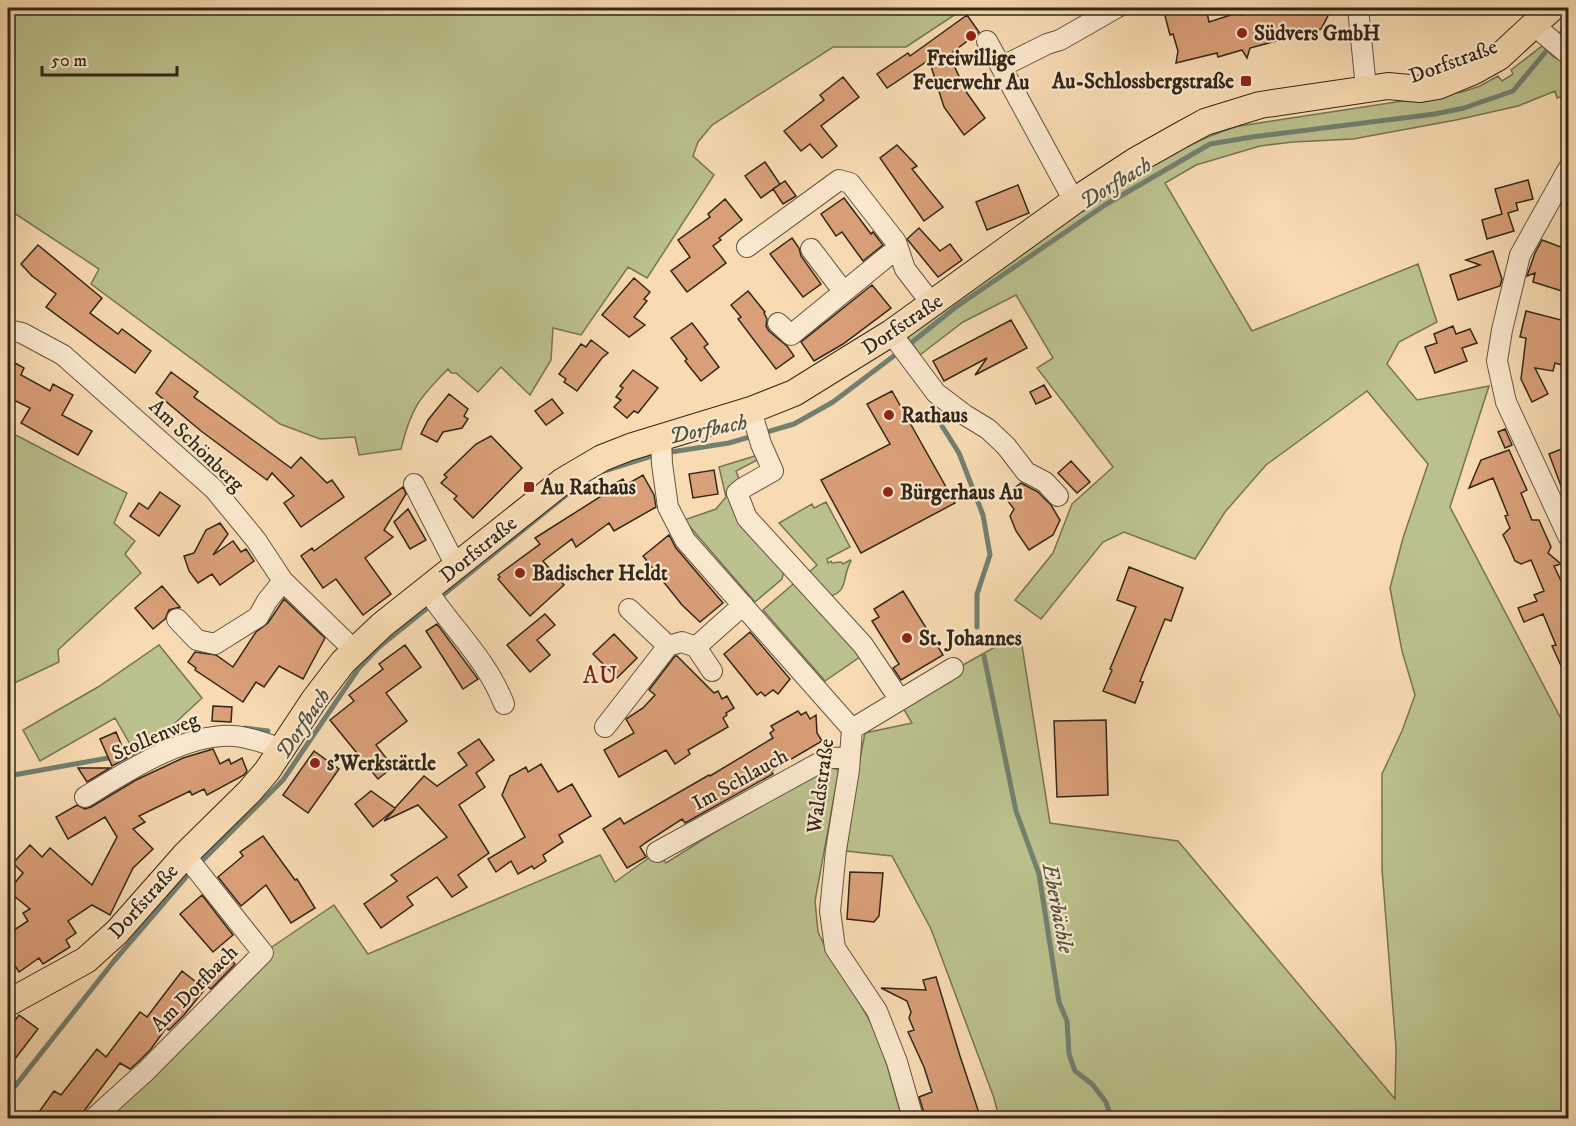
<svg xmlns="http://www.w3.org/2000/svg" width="1576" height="1126" font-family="'IM FELL DW Pica',serif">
<rect width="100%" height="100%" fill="#f8dbb3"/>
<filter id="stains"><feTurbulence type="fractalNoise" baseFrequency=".00333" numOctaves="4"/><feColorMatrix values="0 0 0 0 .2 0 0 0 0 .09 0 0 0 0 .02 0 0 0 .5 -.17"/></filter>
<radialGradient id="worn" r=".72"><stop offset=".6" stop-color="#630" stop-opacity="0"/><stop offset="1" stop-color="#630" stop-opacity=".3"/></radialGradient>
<path fill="#bbc18e" stroke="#777453" stroke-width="1.5" d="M8,8H965L906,47H833L712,125L698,142L693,156L714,175L647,278L628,267L581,335L553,328L551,360L530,395L501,367L478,392L456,373H451L448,369C419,398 411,408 401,449L359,455L355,437L320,439L280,424L91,284L99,269L8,209Z
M1542,46L1554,57L1563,61L1568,70V94L1557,98L1555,91L1518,106L1456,120L1353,139L1293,142L1260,146L1196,165L1165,183L1252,331L1418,264L1437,322L1399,342L1387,364L1417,400L1489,386L1450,507L1568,732V1118H999L994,1098L931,929L892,856L846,851L856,779L865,733L912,723L903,708L954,670L1020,633L1050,823L1178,841L1395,1099L1396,1048L1382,869V774L1402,731L1415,695L1402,651L1390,588L1403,538L1428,464L1367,391L1266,465L1225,512L1195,559L1124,532L1103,542L1041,619L1015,600L1053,553L1072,504L1113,467L1037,368L1053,358L1016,295L963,322L920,355L907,336C974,288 1040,238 1109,193C1152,166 1190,140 1239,126L1462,92L1480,86L1498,76L1502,81L1513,74L1511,70Z
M8,431L127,493L114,523L135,541L125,554L141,573L58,650L59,662L8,686Z
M758,455L759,459L736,471L740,481L729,488L785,566L782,579L755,602L684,520L716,509L726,497L719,467Z
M826,502L850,547L827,559L828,563L831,561L832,563L841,562L843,564L850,560L851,561C841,578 850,593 826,597L806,575L817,565L779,523L812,504L814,508Z
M798,580L864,654L825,681L763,610Z
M159,645L202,698L173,725L134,751L115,718L40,761L23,730L98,687Z
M822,765L839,770L815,901L818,932L831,959L859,1002L879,1037L902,1118H94L263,953L334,905L368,954L600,855L615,882L657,852L666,863Z"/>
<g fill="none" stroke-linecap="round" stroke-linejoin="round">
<path stroke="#737f71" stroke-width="5" d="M906,347L956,307L1105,205L1210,144L1252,137L1435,114L1464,108L1513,91L1568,25
M942,426L959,453L983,515L990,555L977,594V627
M604,471L658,454L729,443L794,424L833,402L899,352
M438,599L576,487
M984,656L1016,811L1039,874L1059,1002L1067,1021L1069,1054L1075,1071L1092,1084L1106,1102L1111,1118
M245,728L268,731
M8,776L147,751
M199,864L283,780L359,668L379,647L431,605
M8,1095L114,961L192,870"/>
</g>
<path fill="#d99f78" stroke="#332618" stroke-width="1.5" d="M1163,8H1206L1209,22L1240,12L1241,15L1269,8H1332L1321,29L1250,48L1247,58L1242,50L1218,57L1217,53L1176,63L1178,51L1173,34L1170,35Z
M967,15L979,32L949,55L967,93L985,118L964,135L944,107L929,60L887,88L877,74L908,53L910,56Z
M843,77L859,97L821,126L837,146L822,158L810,144L801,151L784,131L824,100L820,95Z
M897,145L917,166L912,169L943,207L924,221L880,158Z
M765,162L780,184L761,198L745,176Z
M1528,180L1533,199L1516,203L1518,210L1508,213L1514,231L1487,239L1482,220L1502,214L1495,189Z
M785,181L796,196L783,204L773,189Z
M1018,185L1029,213L987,230L976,202Z
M844,198L871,234L873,232L883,245L863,261L842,232L836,236L821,214Z
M725,199L742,220L719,238L721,240L713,246L726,263L687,292L671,271L690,257L678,240L710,217L708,214Z
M919,228L940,251L950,244L962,260L938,277L907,239Z
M792,238L799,248L801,256L821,284L803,297L770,254Z
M1542,240L1569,250V276L1562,291L1533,282L1535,273L1527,276L1535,253Z
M38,245L102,298L90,313L118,334L122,329L151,351L135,373L46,307L56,294L32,276L21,264Z
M1493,251L1502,279L1500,286L1458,300L1450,275L1480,265L1466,260Z
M634,278L650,292L644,299L647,301L634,317L645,325L629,337L602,315Z
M872,285L891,308L843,344L814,361L801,342Z
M748,291L765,312L764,313L767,319L766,326L769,331L787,346L794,356L776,369L738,319L741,317L731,305Z
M1526,311L1569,322V367L1555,363L1553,371L1535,368L1548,394L1532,402L1521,379L1526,338L1520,337Z
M1011,320L1027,348L975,375L987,358L944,381L933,361Z
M692,323L708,344L704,347L719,367L701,381L685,361L687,359L671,338Z
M1453,326L1456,334L1470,329L1477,343L1462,348L1467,361L1435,373L1425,347L1437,343L1434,334Z
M591,340L608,353L602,358L577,391L564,382L566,379L559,374L581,344L586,347Z
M8,359L24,368L21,375L50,391L53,384L73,395L62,415L92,431L78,455L21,423L30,408L10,398L8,402Z
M633,370L658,388L638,413L634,411L627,418L614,407L621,400L616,397L623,388L620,386Z
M171,372L198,392L194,397L291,468L301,457L327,483L332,480L344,497L301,527L284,503L294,496L272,473L267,480L201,431L156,393Z
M1044,385L1051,397L1036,404L1030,392Z
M892,391L955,503L861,553L821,480L890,444L867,404Z
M449,394L468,409L464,416L468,419L462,428L443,432L437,442L421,434L428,420Z
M552,399L563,413L546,425L535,411Z
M1505,429L1512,445L1505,448L1498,432Z
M491,436L522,468L473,518L454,499L457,496L441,483L447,477L444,475L476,444Z
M1569,446V501L1567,502L1549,454Z
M1509,450L1527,490L1521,493L1532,520H1539L1551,547L1548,553L1561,564L1554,566L1569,598V683L1552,646L1556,645L1543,614L1524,622L1518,608L1537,601L1534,595L1544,591L1531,560L1521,564L1515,561L1509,547L1503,535L1510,528L1505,516L1508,515L1493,478L1469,488L1481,460Z
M1071,461L1090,482L1077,493L1058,473Z
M714,470L718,494L693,498L689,474Z
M643,475L654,495L656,507L614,531L609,523L576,547L572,539L543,561L564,585L530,616L498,579L500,577L498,575L540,544L535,538L603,495L601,491L623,479L626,485Z
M1021,483L1038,492L1051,505L1060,520L1053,535L1029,550L1016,531L1010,516L1014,509L1004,496Z
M403,487L406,494L384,530L393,537L365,558L391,594L363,615L336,579L323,588L301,556L312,548L314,551Z
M160,492L180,506L159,536L130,516L139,503L148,509Z
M408,509L426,540L410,549L394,522Z
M220,523L228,534L213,555L233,541L241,552L246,549L254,561L220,585L212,574L198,583L189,571L184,556L194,553L206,530Z
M669,535L676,548L723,603L700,622L682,605L643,556Z
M1129,567L1183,588L1171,621L1165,619L1140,681L1143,682L1135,703L1103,691L1112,670L1110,669L1136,607L1117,600Z
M162,586L180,607L169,610L165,619L153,629L135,608Z
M903,591L943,655L901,680L893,668L899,664L872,621L879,617L874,609Z
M284,599L325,638L303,679L279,666L264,687L256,682L243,702L195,670L196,668L188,662L195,652L216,655L233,667L256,632L268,623Z
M545,614L555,625L537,640L550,655L530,672L507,645Z
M437,624L478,679L463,689L426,631Z
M750,632L790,679L778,694L773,690L765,696L761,692L757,695L724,654Z
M614,634L637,658L617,678L593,654Z
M405,645L421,667L386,693L407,721L376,745L393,767L378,779L330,720L354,701L349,695L383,669L379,664Z
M675,656H677L714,693L718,691L722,699L727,696L734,708L726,713L727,715L723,718L728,727L688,750L690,754L675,764L666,750L619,777L604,750L634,733L626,719L643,708L655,695L649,690Z
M213,706L232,707L231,722L212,721Z
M798,711L801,715L806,712L810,719L816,715L817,733L822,741L771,771L773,774L685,823L682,819L645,843L640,847L646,857L627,868L603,829L620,818L624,824L709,775L710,776L773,738L770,733L774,730L771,726Z
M1106,720L1108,795L1057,797L1054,721Z
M116,732L127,758L112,766L100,739Z
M479,739L494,760L476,773L485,787L459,805L489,853L458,875L467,887L452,897L437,877L407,897L413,905L381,928L364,904L397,881L391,875L447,837L418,805L384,821L395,809L373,827L355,804L371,791L395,808L424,776L437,786L467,765L458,753Z
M213,749L220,764L229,759L231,764L242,758L247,771L244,775L207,795L204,789L192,795L190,791L139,816L145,822L133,829L153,849L133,868L110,915L92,905L68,921L76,933L66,940L70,947L43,964L39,958L19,972L8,955V934L28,921L23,913L30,909L8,891L23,873L13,863L30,845L42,857L50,848L92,885L117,837L105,817L68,839L56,817L77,805L85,809L91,807L136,780L183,758Z
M314,751L339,769L308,813L283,795Z
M541,764L558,792L572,784L591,816L559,835L563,842L543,855L546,861L534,869L532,866L518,874L511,861L496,872L488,859L525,837L502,795L510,776L526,767L528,772Z
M78,768H110L87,782Z
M263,836L295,880L297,879L315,908L291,923L266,885L241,906L218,877L243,856L240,852Z
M850,872L883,873L879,916L874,922L847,919Z
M202,895L233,935L213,952L180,914Z
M225,953L235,964L211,989L201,981Z
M182,971L205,989L184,1015L169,1030L166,1028L151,1049L138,1062L130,1069L120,1063L78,1119H34L54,1091L61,1095L97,1049L106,1057L140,1012L147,1017Z
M936,977L960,1056L981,1119H926L919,1097L932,1092L924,1067L908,1032L914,1030L909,1018L911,1012L907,1001L881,988L926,990L923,980Z
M19,1015L38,1029L8,1068V1030Z"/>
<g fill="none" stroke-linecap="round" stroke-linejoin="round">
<defs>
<path id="minor" d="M1358,8L1366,88
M1535,24L1543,33L1568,54
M987,41L1074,201
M1001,67L1047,44L1060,40L1116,8
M1568,169L1520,255L1502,330L1497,361L1506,402L1568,536
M747,247L839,180L850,183L896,242L905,269L932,304
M811,249L843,291
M778,323L791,335L889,255L900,254
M8,330L22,333L63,355L214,489L256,540L283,581L354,650
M891,333L936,393L965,415L988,429L1006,446L1026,472L1045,482L1058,496
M751,410L761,444L773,471L743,488L737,493L747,518L863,645L900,700
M661,437L662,464L668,507L685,540L852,729L849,770L836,850L830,911L835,948L877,1011L897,1062L913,1118
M414,484L456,566
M427,590C453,629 487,660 504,704
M629,609L668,646
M177,619L197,640L215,644L258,617L267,601L283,581
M696,647L712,671
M605,727L668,646L682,642L696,647L743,605
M852,729L953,668
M85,797C126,772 185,733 234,736C250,737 267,744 283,749
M657,852L828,758L850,757
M94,1118L146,1071L263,953L185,855"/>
<path id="major" d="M8,1003L86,960L117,932L185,855L249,792L267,771L314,700L343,662L382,625L563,481L602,458L630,447L751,410L794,393L891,333L1074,201L1135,161L1183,134L1205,122L1260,105L1388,86L1420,89L1438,86L1474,71L1499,57L1552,8"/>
</defs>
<use href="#minor" stroke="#64533f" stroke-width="22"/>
<use href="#major" stroke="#332618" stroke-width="28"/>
<use href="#minor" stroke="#fae8ce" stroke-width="20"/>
<use href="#major" stroke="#f8dbb3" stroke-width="26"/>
</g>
<g fill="#8f2418" stroke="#fae8ce" stroke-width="2">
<circle cx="1242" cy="33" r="6"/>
<circle cx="971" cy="36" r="6"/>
<rect x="1240" y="75" width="12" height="12" rx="3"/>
<circle cx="889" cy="415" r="6"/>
<rect x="523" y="481" width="12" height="12" rx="3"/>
<circle cx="888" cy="492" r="6"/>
<circle cx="520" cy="573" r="6"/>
<circle cx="907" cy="638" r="6"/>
<circle cx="315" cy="763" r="6"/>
</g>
<g text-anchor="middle" stroke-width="4.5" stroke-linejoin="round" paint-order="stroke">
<g font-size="21" font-weight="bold" fill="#332618" stroke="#fae8ce" text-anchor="start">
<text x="1254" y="40">Südvers GmbH</text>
<text x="971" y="65" text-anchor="middle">Freiwillige<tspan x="971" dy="24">Feuerwehr Au</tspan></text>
<text x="1234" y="88" text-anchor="end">Au-Schlossbergstraße</text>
<text x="901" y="422">Rathaus</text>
<text x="541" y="494">Au Rathaus</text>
<text x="900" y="499">Bürgerhaus Au</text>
<text x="532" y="580">Badischer Heldt</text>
<text x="919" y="645">St. Johannes</text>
<text x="327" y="770">s'Werkstättle</text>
</g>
<g font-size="21" fill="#332618" stroke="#fae8ce">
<text transform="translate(1453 61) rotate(-20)" y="7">Dorfstraße</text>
<text transform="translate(902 324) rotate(-34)" y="7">Dorfstraße</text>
<text transform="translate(197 445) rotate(44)" y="7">Am Schönberg</text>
<text transform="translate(478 549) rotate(-39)" y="7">Dorfstraße</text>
<text transform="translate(155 736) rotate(-23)" y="7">Stollenweg</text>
<text transform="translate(740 779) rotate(-29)" y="7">Im Schlauch</text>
<text transform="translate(820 786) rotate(-82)" y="7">Waldstraße</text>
<text transform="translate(143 901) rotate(-48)" y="7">Dorfstraße</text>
<text transform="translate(194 988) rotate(-45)" y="7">Am Dorfbach</text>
</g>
<g font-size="22" font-style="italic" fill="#535344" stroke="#fae8ce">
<text transform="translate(1115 182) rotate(-31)" y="8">Dorfbach</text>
<text transform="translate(708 428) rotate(-11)" y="8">Dorfbach</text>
<text transform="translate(302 723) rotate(-56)" y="8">Dorfbach</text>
<text transform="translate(1059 908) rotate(79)" y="8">Eberbächle</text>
</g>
<g font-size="24" letter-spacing="1.5" fill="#7a1f14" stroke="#fae8ce">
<text x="601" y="683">AU</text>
</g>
</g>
<rect width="1576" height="1126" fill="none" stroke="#f8dbb3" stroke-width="30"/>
<rect x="9" y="9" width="1558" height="1108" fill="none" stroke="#332618" stroke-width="3"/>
<rect x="15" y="15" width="1546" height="1096" fill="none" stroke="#332618" stroke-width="1.5"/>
<path d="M42 66v9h135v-9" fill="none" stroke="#332618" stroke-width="3"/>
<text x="51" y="66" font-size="18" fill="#332618" stroke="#fae8ce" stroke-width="4.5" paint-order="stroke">50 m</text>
<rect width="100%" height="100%" filter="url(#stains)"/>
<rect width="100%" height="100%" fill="url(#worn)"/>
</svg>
